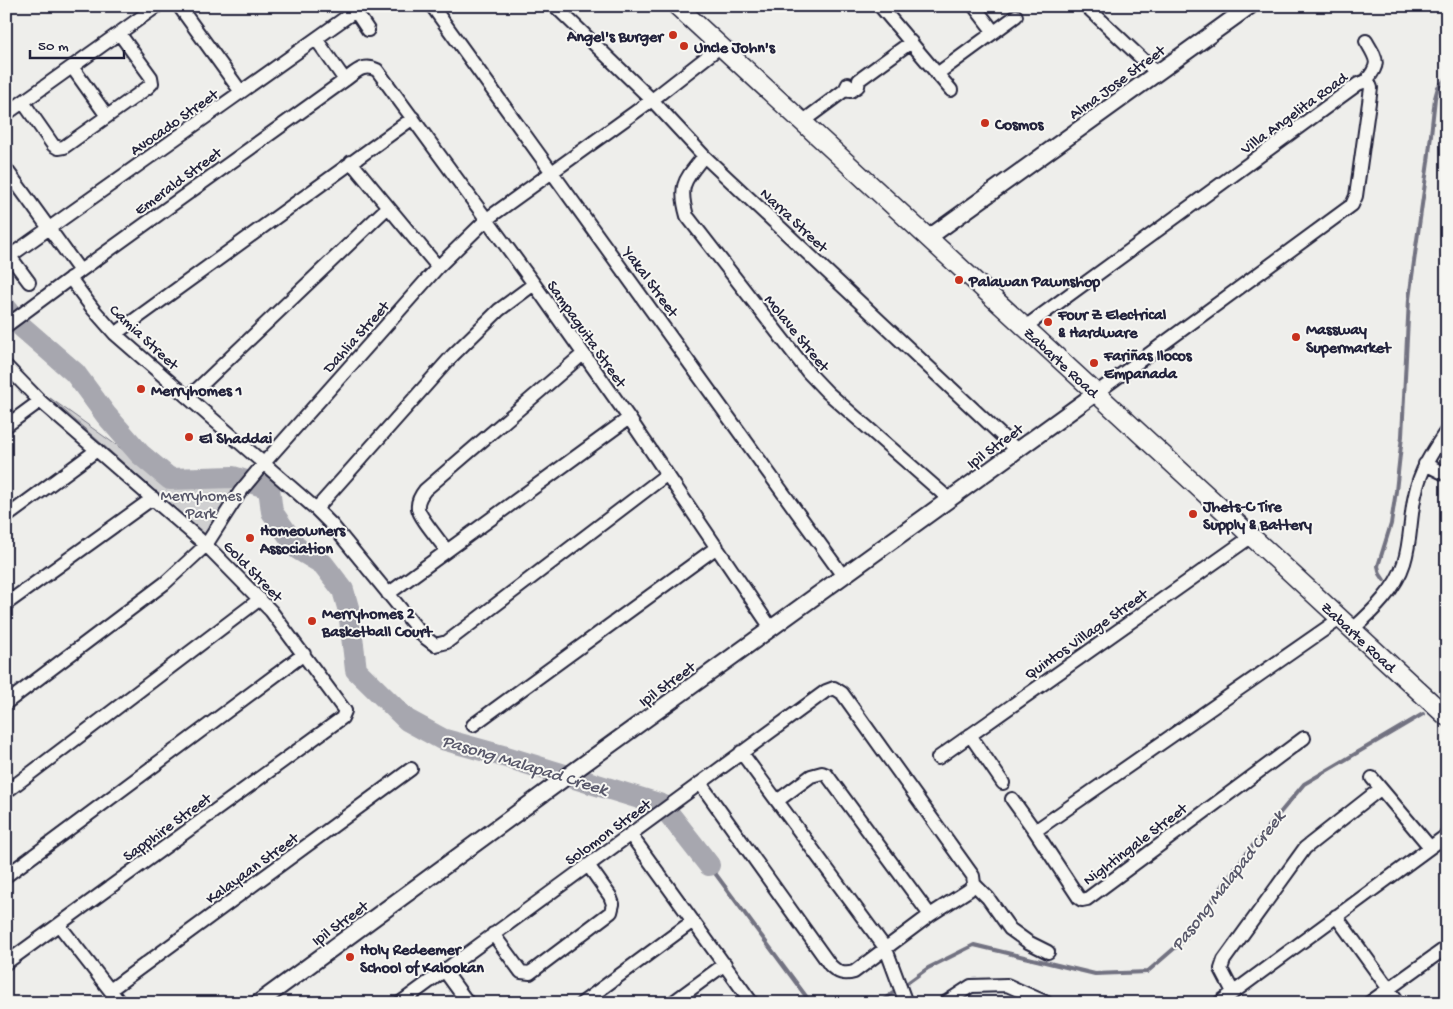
<svg xmlns="http://www.w3.org/2000/svg" width="1453" height="1009" font-family="'Gochi Hand',sans-serif">
<rect width="100%" height="100%" fill="#eeeeeb"/>
<filter id="ink" filterUnits="userSpaceOnUse"><feTurbulence type="fractalNoise" baseFrequency=".02" numOctaves="2"/><feDisplacementMap in="SourceGraphic" scale="10" xChannelSelector="R" yChannelSelector="G"/><feConvolveMatrix kernelMatrix="1 2 1 2 8 2 1 2 1" color-interpolation-filters="sRGB"/></filter>
<g filter="url(#ink)">
<path fill="#d0d0d1" stroke="#797986" d="M50,398L171,484L230,481L242,486L205,535Z"/>
<g fill="none" stroke-linecap="round" stroke-linejoin="round">
<path stroke="#727281" stroke-width="4" d="M1445,6L1447,9
M1384,580L1380,574L1378,566L1391,524L1396,491L1402,436L1409,299L1416,247L1428,162L1435,98L1438,87L1447,78
M709,865L811,1003
M903,986L928,968L974,945L1095,974L1147,972L1184,940L1245,855L1304,784L1423,714
M879,1003L897,990"/>
<path stroke="#a7a7af" stroke-width="22" d="M6,308L22,327L75,373L106,415L140,454L170,479L233,477L269,488L272,512L298,549L323,564L343,590L349,611L356,670L407,720L442,739L503,756L662,805L709,865"/>
<defs>
<path id="minor" d="M179,6L241,92
M352,6L368,30
M432,6L843,576
M555,6L652,100L704,156L1017,450
M880,6L951,90
M974,6L994,32
M1086,6L1157,73
M316,39L345,80
M1366,41C1377,60 1381,63 1366,81
M72,67L107,116
M937,74L1016,16
M845,90L851,91L858,86L859,80L911,42
M23,102L53,145L58,148L64,147L147,88L152,83L151,77L119,33
M6,114L157,6
M802,122L845,90L848,84
M704,156C685,180 678,184 687,216L808,372L827,392L949,499
M351,162L438,267
M6,169L80,271
M6,251L29,282
M10,256L355,11
M70,278L93,309L115,334L316,509L333,526L423,636L435,645L447,642L666,475
M6,326L80,271L345,80C356,72 363,63 377,70L534,284L629,418L771,628
M1025,327L1358,84L1366,81
M115,334L413,118
M6,366L40,401L206,545L271,611L345,711L342,718L6,963
M1096,393L1352,205L1356,196L1371,88L1369,83L1366,81
M189,397L388,207
M6,426L40,401
M1425,464L1447,475
M316,509L452,356L499,310L534,284
M6,517L97,450
M447,551C441,542 419,517 418,508C417,501 421,495 425,490L583,354
M388,594L629,418
M6,604L153,498
M1353,629C1373,611 1396,589 1404,563C1411,541 1410,517 1415,495C1420,470 1433,451 1447,430
M6,703L165,583L206,545L240,492L264,463L438,267L487,219L652,100L721,46
M473,725L717,547
M970,735L1003,783
M741,752L886,949L906,1003
M938,758L1252,536
M1372,778L1430,847
M700,783L830,965C838,973 844,975 854,972L930,915L969,890L974,884
M6,792L260,599
M1012,799L1035,831L1079,898L1082,900L1087,899L1304,738
M777,801L811,776L822,773L827,775L930,915
M1035,831L1341,618
M630,834L752,1003
M6,876L304,654
M1336,916L1399,1003
M59,925L120,1003
M493,934L521,972L530,973L611,912L613,904L610,896L588,865
M444,970L468,1003
M110,990L411,769
M1233,992L1221,969L1224,960L1305,848L1380,789
M400,1003L826,691L834,688L842,693L973,876L974,884L988,898L1010,929L1028,942L1048,952
M582,1003L693,921
M672,1003L725,964
M945,1003L971,986L1007,985L1047,1003
M1219,1003L1447,835
M1369,1003L1447,947"/>
<path id="tertiary" d="M928,238L1250,6
M258,1003L577,769L1096,393"/>
<g id="secondary">
<path id="s1" d="M677,6L1447,717"/>
</g>
</defs>
<use href="#minor" stroke="#22223b" stroke-width="16"/>
<use href="#tertiary" stroke="#22223b" stroke-width="19"/>
<use href="#secondary" stroke="#22223b" stroke-width="21"/>
<use href="#minor" stroke="#f6f6f2" stroke-width="12"/>
<use href="#tertiary" stroke="#f6f6f2" stroke-width="15"/>
<use href="#secondary" stroke="#f6f6f2" stroke-width="18"/>
</g>
</g>
<g fill="#c8321e" stroke="#f6f6f2" stroke-width="2">
<circle cx="673" cy="35" r="5"/>
<circle cx="684" cy="46" r="5"/>
<circle cx="985" cy="123" r="5"/>
<circle cx="959" cy="280" r="5"/>
<circle cx="1048" cy="322" r="5"/>
<circle cx="1296" cy="337" r="5"/>
<circle cx="1094" cy="363" r="5"/>
<circle cx="141" cy="389" r="5"/>
<circle cx="189" cy="437" r="5"/>
<circle cx="1193" cy="514" r="5"/>
<circle cx="250" cy="538" r="5"/>
<circle cx="312" cy="621" r="5"/>
<circle cx="350" cy="957" r="5"/>
</g>
<g text-anchor="middle" stroke-width="4" stroke-linejoin="round" paint-order="stroke">
<g font-size="16" font-weight="bold" fill="#22223b" stroke="#f6f6f2" text-anchor="start">
<text x="663" y="41" text-anchor="end">Angel's Burger</text>
<text x="694" y="52">Uncle John's</text>
<text x="995" y="129">Cosmos</text>
<text x="969" y="286">Palawan Pawnshop</text>
<text x="1058" y="319">Four Z Electrical<tspan x="1058" dy="18">&amp; Hardware</tspan></text>
<text x="1306" y="334">Massway<tspan x="1306" dy="18">Supermarket</tspan></text>
<text x="1104" y="360">Fariñas Ilocos<tspan x="1104" dy="18">Empanada</tspan></text>
<text x="151" y="395">Merryhomes 1</text>
<text x="199" y="443">El Shaddai</text>
<text x="1203" y="511">Jhets-C Tire<tspan x="1203" dy="18">Supply &amp; Battery</tspan></text>
<text x="260" y="535">Homeowners<tspan x="260" dy="18">Association</tspan></text>
<text x="322" y="618">Merryhomes 2<tspan x="322" dy="18">Basketball Court</tspan></text>
<text x="360" y="954">Holy Redeemer<tspan x="360" dy="18">School of Kalookan</tspan></text>
</g>
<g font-size="16" fill="#22223b" stroke="#f6f6f2">
<text transform="translate(1116 81) rotate(-36)" y="6">Alma Jose Street</text>
<text transform="translate(1293 112) rotate(-36)" y="6">Villa Angelita Road</text>
<text transform="translate(173 121) rotate(-35)" y="6">Avocado Street</text>
<text transform="translate(177 180) rotate(-36)" y="6">Emerald Street</text>
<text transform="translate(795 219) rotate(43)" y="6">Narra Street</text>
<text transform="translate(652 281) rotate(54)" y="6">Yakal Street</text>
<text transform="translate(798 332) rotate(51)" y="6">Molave Street</text>
<text transform="translate(588 333) rotate(55)" y="6">Sampaguita Street</text>
<text transform="translate(145 336) rotate(43)" y="6">Camia Street</text>
<text transform="translate(355 336) rotate(-48)" y="6">Dahlia Street</text>
<text dy="6" stroke="none"><textPath href="#s1" startOffset="524">Zabarte Road</textPath></text>
<text transform="translate(994 445) rotate(-36)" y="6">Ipil Street</text>
<text transform="translate(254 570) rotate(46)" y="6">Gold Street</text>
<text transform="translate(1085 633) rotate(-35)" y="6">Quintos Village Street</text>
<text dy="6" stroke="none"><textPath href="#s1" startOffset="929">Zabarte Road</textPath></text>
<text transform="translate(666 683) rotate(-36)" y="6">Ipil Street</text>
<text transform="translate(166 826) rotate(-36)" y="6">Sapphire Street</text>
<text transform="translate(607 831) rotate(-36)" y="6">Solomon Street</text>
<text transform="translate(1134 843) rotate(-37)" y="6">Nightingale Street</text>
<text transform="translate(251 867) rotate(-36)" y="6">Kalayaan Street</text>
<text transform="translate(339 922) rotate(-36)" y="6">Ipil Street</text>
</g>
<g font-size="16" fill="#565668" stroke="#f6f6f2">
<text x="201" y="500">Merryhomes<tspan x="201" dy="18">Park</tspan></text>
</g>
<g font-size="18" font-style="italic" fill="#575769" stroke="#f6f6f2">
<text transform="translate(525 764) rotate(17)" y="6">Pasong Malapad Creek</text>
<text transform="translate(1227 880) rotate(-52)" y="6">Pasong Malapad Creek</text>
</g>
</g>
<rect width="1453" height="1009" fill="none" stroke="#f6f6f2" stroke-width="25"/>
<rect x="12" y="12" width="1428" height="984" fill="none" stroke="#22223b" stroke-width="2" filter="url(#ink)"/>
<path d="M30 50v8h94v-8" fill="none" stroke="#22223b" stroke-width="2.5"/>
<text x="38" y="50" font-size="15" fill="#22223b" stroke="#f6f6f2" stroke-width="4" paint-order="stroke">50 m</text>
</svg>
